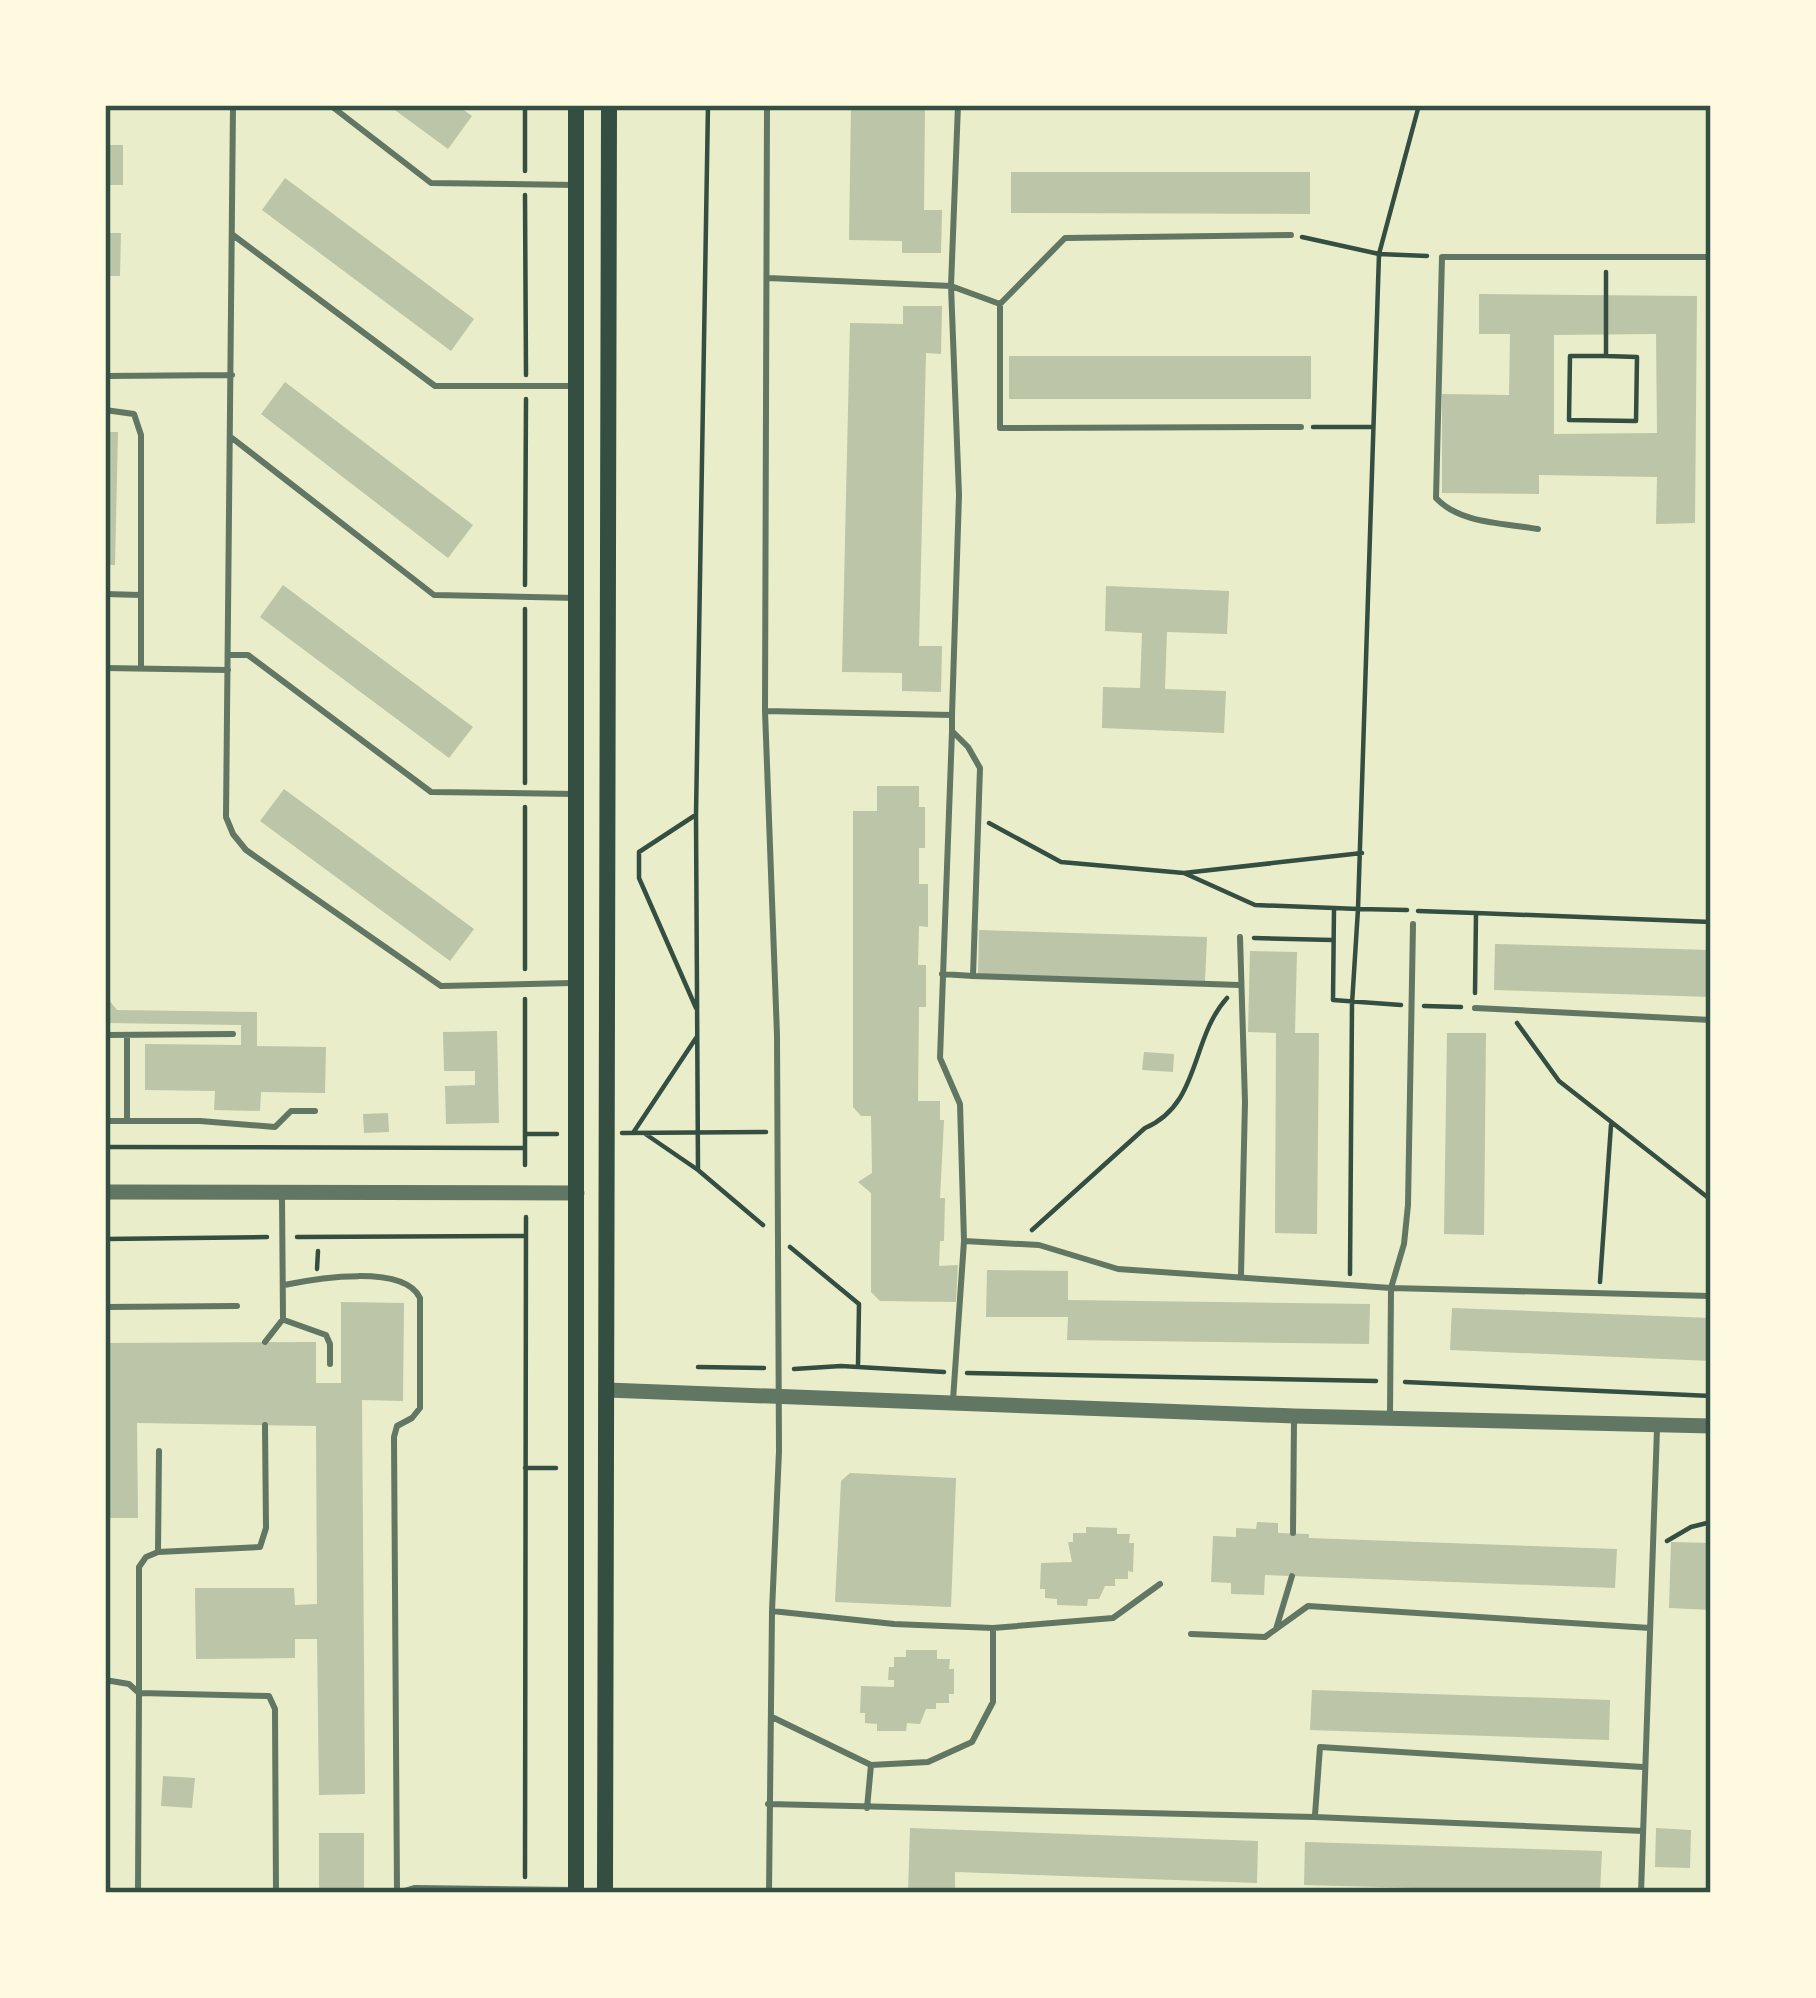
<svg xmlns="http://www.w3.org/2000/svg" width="1816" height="1998" font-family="Rubik,sans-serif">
<rect width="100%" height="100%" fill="#e9edc9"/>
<path fill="#bcc5a7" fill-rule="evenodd" d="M388,105H457L472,116L448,149Z
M851,105H925L924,210H942L941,253H902V241L849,240Z
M105,145H123V185H105Z
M1011,172H1310V214L1011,213Z
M285,178L474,319L451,351L262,210Z
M105,233H121L120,276H105Z
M1479,294L1697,296L1695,523L1656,524L1657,477L1539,475V494L1442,493V394L1509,395L1510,334H1479ZM1656,334L1657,433L1554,434V335Z
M903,306H942L941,354L926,353L919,646H942L941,692L902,691V673L842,672L850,323L903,324Z
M1009,356H1311V399H1009Z
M285,382L473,525L448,558L261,414Z
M105,432H118L115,565H105Z
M283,585L473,727L449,758L260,617Z
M1106,586L1229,591L1227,634L1167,632L1165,689L1226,691L1224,733L1102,728L1103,687L1140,688L1142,633L1105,631Z
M877,786H919V807H925V848H919V884H928V927L919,926L918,965H926V1007H919L918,1101H940V1120H944L940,1198H945L944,1241H940L939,1266L958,1265L956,1302L880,1301L871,1292V1193L858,1182L872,1173L871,1116H861L853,1107V811H877Z
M284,789L474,929L450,961L260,821Z
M979,930L1207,937L1205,981L978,974Z
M1495,944L1711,950V997L1494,990Z
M1250,951L1297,952L1295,1033H1319L1317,1234L1275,1233L1276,1033L1248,1032Z
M105,995L117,1010L257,1012V1046L326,1047L325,1093L261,1092L260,1111L214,1110L215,1091L145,1090V1044L241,1045V1025L105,1023Z
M497,1031L499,1123L446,1124L445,1086L475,1085V1071H444L443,1032Z
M1447,1033H1486L1484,1235L1444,1234Z
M1144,1052L1174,1054L1173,1072L1142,1070Z
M388,1113L389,1132L364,1133L363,1114Z
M987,1270L1068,1271V1300L1370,1304L1369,1344L1067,1340L1068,1317H986Z
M341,1302L404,1303L403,1401L362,1400L365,1794L319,1795L317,1639H295V1658L196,1659L195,1588H294L295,1605L317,1604L316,1426L137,1423L138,1518H105V1343L316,1342V1383H341Z
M1452,1308L1711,1318V1361L1450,1350Z
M850,1473L956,1478L951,1607L835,1602L841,1481Z
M1257,1522L1278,1523V1533L1309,1534V1538L1617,1549L1615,1588L1265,1575L1264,1595L1231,1594V1583L1211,1582L1213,1536L1236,1537V1528L1256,1529Z
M1086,1527L1117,1528V1534H1130L1129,1543H1134L1133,1572L1128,1571V1579H1115V1586H1105L1099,1599H1088L1087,1606L1057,1605V1599L1045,1598V1589H1040L1041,1563L1072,1562L1068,1542H1073V1533H1086Z
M1671,1542L1711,1543V1610L1669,1608Z
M906,1650H937V1659H950L949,1669H954V1694H949V1703H936V1709H926L920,1724L907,1723L906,1731H877V1724L865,1723V1713H860L861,1686L894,1687V1680H888L889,1667H894V1657H906Z
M1312,1690L1610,1700L1609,1740L1310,1730Z
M163,1776L195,1778L192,1808L161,1806Z
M910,1828L1258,1841L1257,1883L955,1872V1893H908Z
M1656,1828L1691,1830L1690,1868L1655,1867Z
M319,1833H364V1893H319Z
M1305,1842L1602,1851L1600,1893L1304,1885Z"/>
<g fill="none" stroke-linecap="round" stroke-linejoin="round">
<path stroke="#344e41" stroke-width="4.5" d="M525,171V105
M525,195L526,375
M1302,237L1379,254L1427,256
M1606,356L1637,357L1636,421L1569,420L1570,356H1606V272
M1313,427H1373
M525,585L526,399
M525,783V609
M694,816L639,852V878L696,1008
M989,823L1061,862L1184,873L1362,853
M1184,873L1255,905L1334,908L1333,1000L1401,1005
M1334,908L1358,909L1352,1004L1350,1274
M1407,910L1358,909L1379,254L1419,105
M1418,911L1476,913
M1254,938L1332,940
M525,969V807
M1475,993L1476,913L1711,922
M525,999V1165
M1424,1006L1461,1007
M1517,1023L1559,1081L1711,1200
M622,1133L766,1132
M633,1133L696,1038
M644,1133L698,1170L763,1225
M527,1134H557
M105,1147L525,1148
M698,1170L696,815L708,105
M1032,1230L1145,1128C1201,1104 1190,1039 1227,998
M297,1237L525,1236
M105,1239L267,1237
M790,1247L859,1304L858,1365
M317,1269L318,1251
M1600,1282L1611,1125
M698,1367L764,1368
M794,1369L841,1366L944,1372
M967,1373L1376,1381
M1405,1382L1711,1396
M525,1468H556
M1667,1541L1691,1527L1711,1522
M525,1877L526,1217"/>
<path stroke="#617663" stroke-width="6" d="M233,105L226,817L233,834L246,850L441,986L572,983
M330,105L431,183L576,185
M767,105L765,711L777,1035L779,1451L772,1611L769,1893
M233,235L435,386H575
M768,278L951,286L1000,304L1065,238L1291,235
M1000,304V428L1301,427
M105,376L232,375
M105,410L134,414L141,435V668
M232,438L434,595L576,598
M1538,529C1504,523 1460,524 1436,498L1442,257H1711
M105,594L141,595
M228,655H248L431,792L575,794
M105,668L228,670
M765,711L952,715V731L968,747L980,768L973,976L1239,985
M952,715L959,495L951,286L958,105
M952,731L940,1058L960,1104L964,1241L953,1400
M1240,937L1245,1102L1241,1275
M942,974L973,976
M1475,1008L1711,1020
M105,1035L233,1034
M105,1121H127V1035
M127,1121H200L275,1127L291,1111H315
M964,1241L1039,1245L1118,1269L1391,1288L1711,1296
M284,1285C317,1278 404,1264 420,1298V1408L412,1418L397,1426L394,1437L397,1893
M105,1307L237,1306
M284,1320L326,1335L330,1344V1364
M265,1342L283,1319L282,1196
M1390,1414L1391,1288L1404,1244L1408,1205L1413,924
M159,1451L158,1552L146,1557L139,1567V1693L269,1696L275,1709L276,1893
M1293,1533L1294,1420
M158,1552L260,1547L266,1528L265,1425
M772,1611L894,1624L993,1628V1702L972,1742L928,1762L871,1765L774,1718
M993,1628L1113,1618L1160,1584
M1276,1629L1292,1576
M1191,1634L1265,1637L1308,1606L1650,1628
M105,1680L129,1684L139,1693L138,1893
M768,1804L1315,1817L1643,1831
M867,1808L871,1765
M1315,1815L1320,1747L1643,1767
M398,1893L415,1888L574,1890
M1641,1893L1657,1429"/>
<path stroke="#617663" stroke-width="15" d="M105,1192L577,1193
M607,1390L1294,1416L1711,1426"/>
<path stroke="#344e41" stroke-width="16" d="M576,105V1893
M605,1893L609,105"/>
</g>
<rect width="1816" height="1998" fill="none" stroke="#fefae0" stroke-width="216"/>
<rect x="108" y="108" width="1600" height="1782" fill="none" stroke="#344e41" stroke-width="4.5"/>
</svg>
